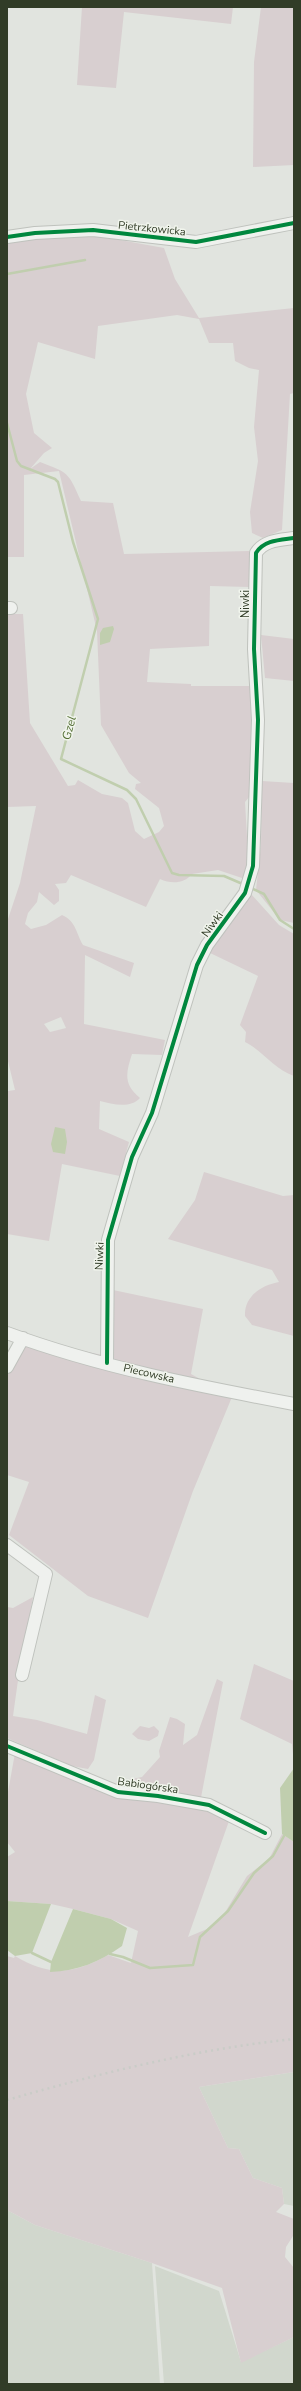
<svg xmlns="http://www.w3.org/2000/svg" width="301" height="2391" font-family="'Nunito Sans',sans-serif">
<rect width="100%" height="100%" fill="#e1e4df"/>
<path fill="#d1d7cd" d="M294,2072V2206L284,2204L282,2188L253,2178L239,2149L228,2148L199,2087Z
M7,2210L35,2225L152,2263L160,2384H7Z
M155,2266L219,2291L241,2362L294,2337V2384H164Z"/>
<path fill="#d8cfd0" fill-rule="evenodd" d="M82,7H233L231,24L124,12L116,88L77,85Z
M261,7H294V165L253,167L254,62Z
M87,234L164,248L175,279L199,318L294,308V393L290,394L282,530L263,538L252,533L250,512L258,461L254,427L259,370L249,368L235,361L233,343H209L199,319L177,315L98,326L95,359L38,342L26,394L34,433L52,448L44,453L30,469L40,462C69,473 68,472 81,501L113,503L124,554L249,551V587L210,586L209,646L150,649L147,682L191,684V686H252L253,741L250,796L245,802L248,853L245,879L218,870L192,874C184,884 171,884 160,879L146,907L71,875L66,883L55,884L59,890V901L54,905L39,892L37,902L28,913L25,924L31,929L46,925L62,915C76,921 76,933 83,945L134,963L130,977L85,955L84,1024L165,1040L162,1055L132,1054C126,1073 123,1084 140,1098C130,1109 112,1104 100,1101L99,1129L129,1142L120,1176L62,1164L49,1241L7,1234V1065L8,1091L15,1090L7,1057V922L20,883L36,806L7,807V614H23L30,723L68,786L75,785L78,780L102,794L122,798L128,803L135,831L144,839L159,832L164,826L159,808L135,789L136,784L141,783L129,773L101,725L97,631L59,471L24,475V557H7V241ZM61,1017L66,1028L50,1032L44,1024Z
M261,635L294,639V681L265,678Z
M262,781L294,783V923L280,920L256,890L261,845Z
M251,894L279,925L294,934V1076C274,1069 263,1051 245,1042L246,1032L240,1025L258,976L208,952Z
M204,1172L283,1196L294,1195V1336L252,1325L245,1316C244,1296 262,1285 279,1282L272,1270L168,1239L195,1200Z
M113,1290L203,1309L191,1374L232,1397L193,1491L148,1618L88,1596L9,1535L29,1482L7,1475V1368L23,1338L107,1356Z
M33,1597L19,1673L13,1716L37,1720L87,1734L95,1695L106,1700L94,1760L88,1769L72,1766L7,1738V1607L13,1608Z
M254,1664L294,1681V1765L292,1744L240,1719Z
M217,1679L223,1682L199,1808L209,1810L229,1821L188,1937L207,1929L224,1914L247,1876L269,1859L282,1834L294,1842V2072L199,2087L228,2148L239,2149L253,2178L282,2188L284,2204L276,2212L294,2219L293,2236L286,2247L285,2257L294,2268V2337L241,2363L222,2288L152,2263L35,2225L7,2210V1956L14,1958L15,1956C50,1977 74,1974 108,1955L131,1963L138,1931L111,1919L73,1909L51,1904L7,1901V1857L15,1852L7,1842L8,1792L15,1753L110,1792L117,1782L142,1777L160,1757L159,1751L170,1717L177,1719L185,1724L183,1745L197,1735Z
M140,1726L149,1728L154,1726L159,1731L158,1736L149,1741L138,1739L132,1734Z"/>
<path fill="#c0ceae" d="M113,626L114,629L110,642L100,645V633L103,628Z
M55,1127L65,1129L67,1142L65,1154L53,1152L51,1144Z
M294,1768V1842L282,1834L280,1788Z
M7,1901L51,1904L32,1953L15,1956L7,1950Z
M73,1909L111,1919L127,1928L122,1946C99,1962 78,1971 50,1972L51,1962Z"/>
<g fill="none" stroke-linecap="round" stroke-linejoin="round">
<path stroke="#c0ceae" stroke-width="2.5" d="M7,274L85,260
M7,423L17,461L21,466L55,479L58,482L73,542L98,619L61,759L127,790L136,799L172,873L179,875L224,876L245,885
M251,888L264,894L280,920L294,929
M32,1953L51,1962
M110,1954L123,1957L150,1968L193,1965L200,1937L228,1911L254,1873L273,1856L284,1836"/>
<defs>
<path id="minor" d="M7,237L35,233L93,230L196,242L294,223
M7,608H11
M7,1333C99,1367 198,1386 294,1404
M107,1363L108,1240L132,1157L152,1113L197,965L207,945L245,893L253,866L258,720L254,649L256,553C264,540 280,540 294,538
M7,1367L23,1338
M7,1545L46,1574L22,1675
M7,1746L118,1792L158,1796L209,1805L265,1833"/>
</defs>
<use href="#minor" stroke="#bfc2bd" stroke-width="14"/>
<use href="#minor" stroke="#eff1ee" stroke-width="12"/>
<path stroke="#c9ccc7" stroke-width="2.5" stroke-dasharray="2 4" stroke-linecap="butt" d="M7,2100C101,2073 196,2049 294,2039"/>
<defs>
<path id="cycleway" d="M7,237L35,233L93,230L196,242L294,223
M107,1363L108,1240L132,1157L152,1113L197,965L207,945L245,893L253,866L258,720L254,649L256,553C264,540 280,540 294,538
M7,1746L118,1792L158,1796L209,1805L265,1833"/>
</defs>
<use href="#cycleway" stroke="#f0f4ec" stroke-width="6"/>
<use href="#cycleway" stroke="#00873e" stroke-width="4"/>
</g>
<g text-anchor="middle" stroke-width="3" stroke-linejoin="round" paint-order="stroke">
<g font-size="11" fill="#313c27" stroke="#f0f4ec">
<text transform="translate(152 228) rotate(6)" y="4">Pietrzkowicka</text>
<text transform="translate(245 604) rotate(-90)" y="4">Niwki</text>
<text transform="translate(212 924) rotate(-54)" y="4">Niwki</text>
<text transform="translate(99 1256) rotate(-88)" y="4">Niwki</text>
<text transform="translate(149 1373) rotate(13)" y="4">Piecowska</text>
<text transform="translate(148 1785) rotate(8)" y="4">Babiogórska</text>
</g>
<g font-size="12" font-style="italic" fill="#536e33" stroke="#f0f4ec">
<text transform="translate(69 728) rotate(-75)" y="4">Gzel</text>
</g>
</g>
<rect width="301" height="2391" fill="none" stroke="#313c27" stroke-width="16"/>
</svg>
